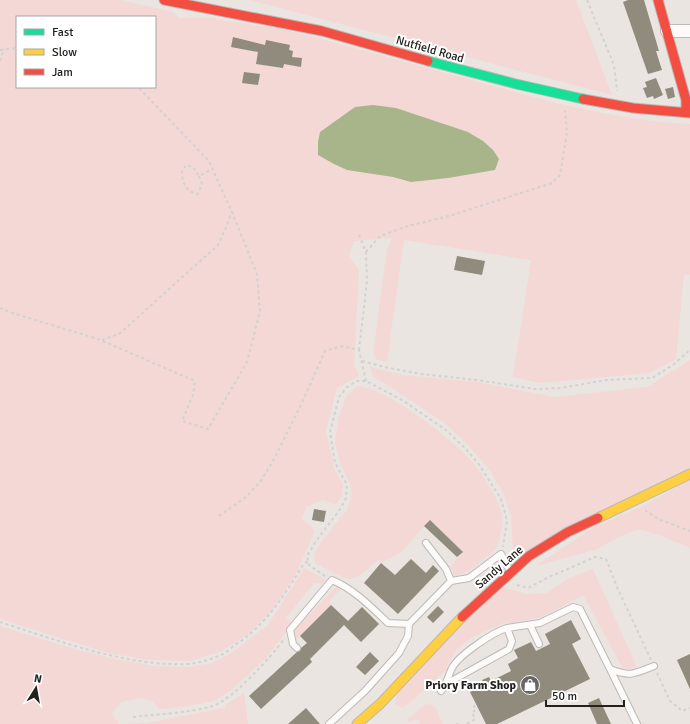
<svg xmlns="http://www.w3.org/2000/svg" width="690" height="724" font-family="Signika,sans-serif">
<rect width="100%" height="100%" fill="#eae5e0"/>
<path fill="#f3d8d6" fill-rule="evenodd" d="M0,0H120L173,12L179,18H210L276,28L307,35L556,103C600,113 645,122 690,124V275L684,274L676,359L649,373L541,383L513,377L531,260L404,240L387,362L376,359L373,353L387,249L392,238L354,241L349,256L359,271L354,364L359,376L337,388L326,431L335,470L343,485L342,496L335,505L323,500L307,506L302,518L315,531L295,576L271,611L247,635L222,651L191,661L149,660L108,653L0,619ZM17,17H155V87H17Z
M249,0H576L612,95Z
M690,360V468L518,555L513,553L511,515L504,495L490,471L470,447L446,424L383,382L373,377L370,367L403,375L479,382L554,397L647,387Z
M358,386C388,389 448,436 469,458C479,468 501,502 502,516C504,526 499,539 496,549L469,571L455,576L450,567L463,552L430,520L400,553L381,563L379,559C373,564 358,579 350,579C342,578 322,567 315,562L314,554L321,542L347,510L351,497V486L340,463L335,444L336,433L339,416L347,395Z
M690,479V548C678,543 649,529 637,530C630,531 604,544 598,549L536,566L594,527L641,507Z
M304,568L326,580L322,584L314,583L286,618L293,623L265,659L230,691L214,701L177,708L159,709L152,701L141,698L121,702L112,714L119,724H0V626L75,649L116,659L155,666L188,667L212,663L228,655L268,625Z
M593,569L637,667L628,669L622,667L583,595L542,617L510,623L506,622C485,630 451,644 447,669L407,705L402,708L395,704L397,694L471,615L503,587L526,594L546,593L567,579Z
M337,586L341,589L329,601L331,605L295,641L294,631L298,626Z
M244,693L248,724H120L146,723L225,708V705Z
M428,704L434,705L443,724H420L417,719L409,723L407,720L424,705Z"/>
<path fill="#a8b58a" d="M373,105L396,108L468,132L483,141L493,150L499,159L495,170L448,178L411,182L393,177L347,170L334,164L318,155V142L320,132L355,107Z"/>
<path fill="#908b7c" d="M628,0H644L659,51H656L662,70L648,74L623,2Z
M233,37L265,45L266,40L290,45L289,50L293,51L292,57L302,58L301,67L284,64L283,68L256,64L258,52L231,47Z
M244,72L260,74L258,85L242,83Z
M656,78L663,95L654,99L653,96L647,98L643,88L647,87L645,82Z
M673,87L675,97L668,99L665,89Z
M457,256L485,261L482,275L454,270Z
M314,509L326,511L324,522L312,520Z
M430,520L463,552L457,557L424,526Z
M411,559L426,573L433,565L439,571L398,614L364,583L381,563L395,575Z
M331,605L348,621L310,659L312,662L261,709L249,696L297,652L300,651L301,648L307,643L300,636Z
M438,606L444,612L433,623L427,617Z
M362,607L379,624L361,642L344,625Z
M571,620L581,639L572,644L590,679L497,724H486L470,692L484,684L482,680L489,677L491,681L511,671L508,664L518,658L514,650L531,642L536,651L550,644L545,634Z
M370,652L379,661L365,675L356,667Z
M690,654V689L677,660Z
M599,698L611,724H597L588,703Z
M306,708L320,724H288Z"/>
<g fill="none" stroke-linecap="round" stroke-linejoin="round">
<defs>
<path id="lane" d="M426,543L446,569L451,581L469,578L501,554L510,571
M530,625L539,644
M507,628L540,623L573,607L580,609L610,669C630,677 634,674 654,666
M297,648L293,644L290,630L332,580C355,590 370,606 388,623L409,624L451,581
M610,669L637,724
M441,691C447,684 448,676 452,668C459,655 493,632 507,628L512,641L509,649L446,684
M329,724L365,691L399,653L408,636L409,624"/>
<path id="street" d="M667,31H690"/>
<path id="fast" d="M428,61L516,84L583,99"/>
<path id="slow" d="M598,518L690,474
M357,724L380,704L462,617"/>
<path id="jam" d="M164,0L322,31L428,61
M658,0L686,100V112
M583,99L633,108L690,113
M462,617L529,556L568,532L598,518"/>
</defs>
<use href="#lane" stroke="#bdb9b5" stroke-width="8"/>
<use href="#street" stroke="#bdb9b5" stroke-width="14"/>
<use href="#fast" stroke="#bdb9b5" stroke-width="11"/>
<use href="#slow" stroke="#bdb9b5" stroke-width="11"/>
<use href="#jam" stroke="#bdb9b5" stroke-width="11"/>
<path stroke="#d3d2d1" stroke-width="2" stroke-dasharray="3 3" stroke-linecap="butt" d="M587,0L614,65L617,91
M0,50L17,48
M0,61L4,49
M199,176L202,184L198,194L189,191L183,182L182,172L186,165L193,167L199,176L213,169
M366,252L380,236L408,226L449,216L552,183L560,175L567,133L565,110
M0,308L12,313L98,339L195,381L193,395L182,421L208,429L247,362L260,311L257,274L234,217L209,161L138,87
M102,340L119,334L218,245L225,230L232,211
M359,350L367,281L366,252L359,235
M362,361L384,367L421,374L477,380L535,389L561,388L606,380L652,378L673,365L690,350
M645,510L658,519L690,531
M219,516L246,497L260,482L273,461L302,403L325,351L341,346L359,350L366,381
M325,576L309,565L307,556L316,541L341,508L346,498L347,485L335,463L330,432L339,397L347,387L357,381H366L402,400L446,430L466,449L478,463L501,499L507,521L503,547
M517,585L528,588L549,577L595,557L606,559L617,587L651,660
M0,622C57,640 127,667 188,664C200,663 212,659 223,654C227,652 231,648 235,645C266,625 284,596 303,565L308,561
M657,673L670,701L682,711L690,708
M133,717C159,714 188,713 213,706C233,699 271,657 284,639
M456,724H461
M467,724L475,719L472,712L476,710L474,706L477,705"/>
<use href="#lane" stroke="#fcfbfa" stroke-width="6"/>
<use href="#street" stroke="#fcfbfa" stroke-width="12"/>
<use href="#fast" stroke="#16e098" stroke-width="9"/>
<use href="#slow" stroke="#ffcf43" stroke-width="9"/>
<use href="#jam" stroke="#f24e42" stroke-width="9"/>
</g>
<defs>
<symbol id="shop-disc" viewBox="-11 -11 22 22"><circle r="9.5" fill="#696661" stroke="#fff"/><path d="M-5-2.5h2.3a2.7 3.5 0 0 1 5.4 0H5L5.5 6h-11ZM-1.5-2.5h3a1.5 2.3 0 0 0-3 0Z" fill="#fff"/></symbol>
</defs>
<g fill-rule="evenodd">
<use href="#shop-disc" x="519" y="674" width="22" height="22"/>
</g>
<g text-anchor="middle" stroke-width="4" stroke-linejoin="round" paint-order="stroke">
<g font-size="12" fill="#24211d" stroke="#fff">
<text transform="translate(430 49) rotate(16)" y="4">Nutfield Road</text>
<text transform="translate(499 567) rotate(-41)" y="4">Sandy Lane</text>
</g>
<g font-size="12" font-weight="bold" fill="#24211d" stroke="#fff" text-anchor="end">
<text x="516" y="689">Priory Farm Shop</text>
</g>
</g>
<rect x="16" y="16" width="140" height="72" fill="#ffffff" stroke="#a7a6a5"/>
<rect x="24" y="29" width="20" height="6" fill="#16e098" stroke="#a7a6a5"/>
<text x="52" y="36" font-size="12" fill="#24211d">Fast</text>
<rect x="24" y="49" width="20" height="6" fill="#ffcf43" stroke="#a7a6a5"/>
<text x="52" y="56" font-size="12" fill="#24211d">Slow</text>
<rect x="24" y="69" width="20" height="6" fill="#f24e42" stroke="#a7a6a5"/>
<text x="52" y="76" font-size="12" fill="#24211d">Jam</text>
<g transform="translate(36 688) rotate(11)" stroke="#ffffff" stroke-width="3" paint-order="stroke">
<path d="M0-3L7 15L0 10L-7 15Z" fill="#24211d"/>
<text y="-6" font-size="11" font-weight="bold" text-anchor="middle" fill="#24211d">N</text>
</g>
<path d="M546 700v6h78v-6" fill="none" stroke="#24211d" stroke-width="2"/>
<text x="552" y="700" font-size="12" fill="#24211d" stroke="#ffffff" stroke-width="3" paint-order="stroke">50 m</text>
</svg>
